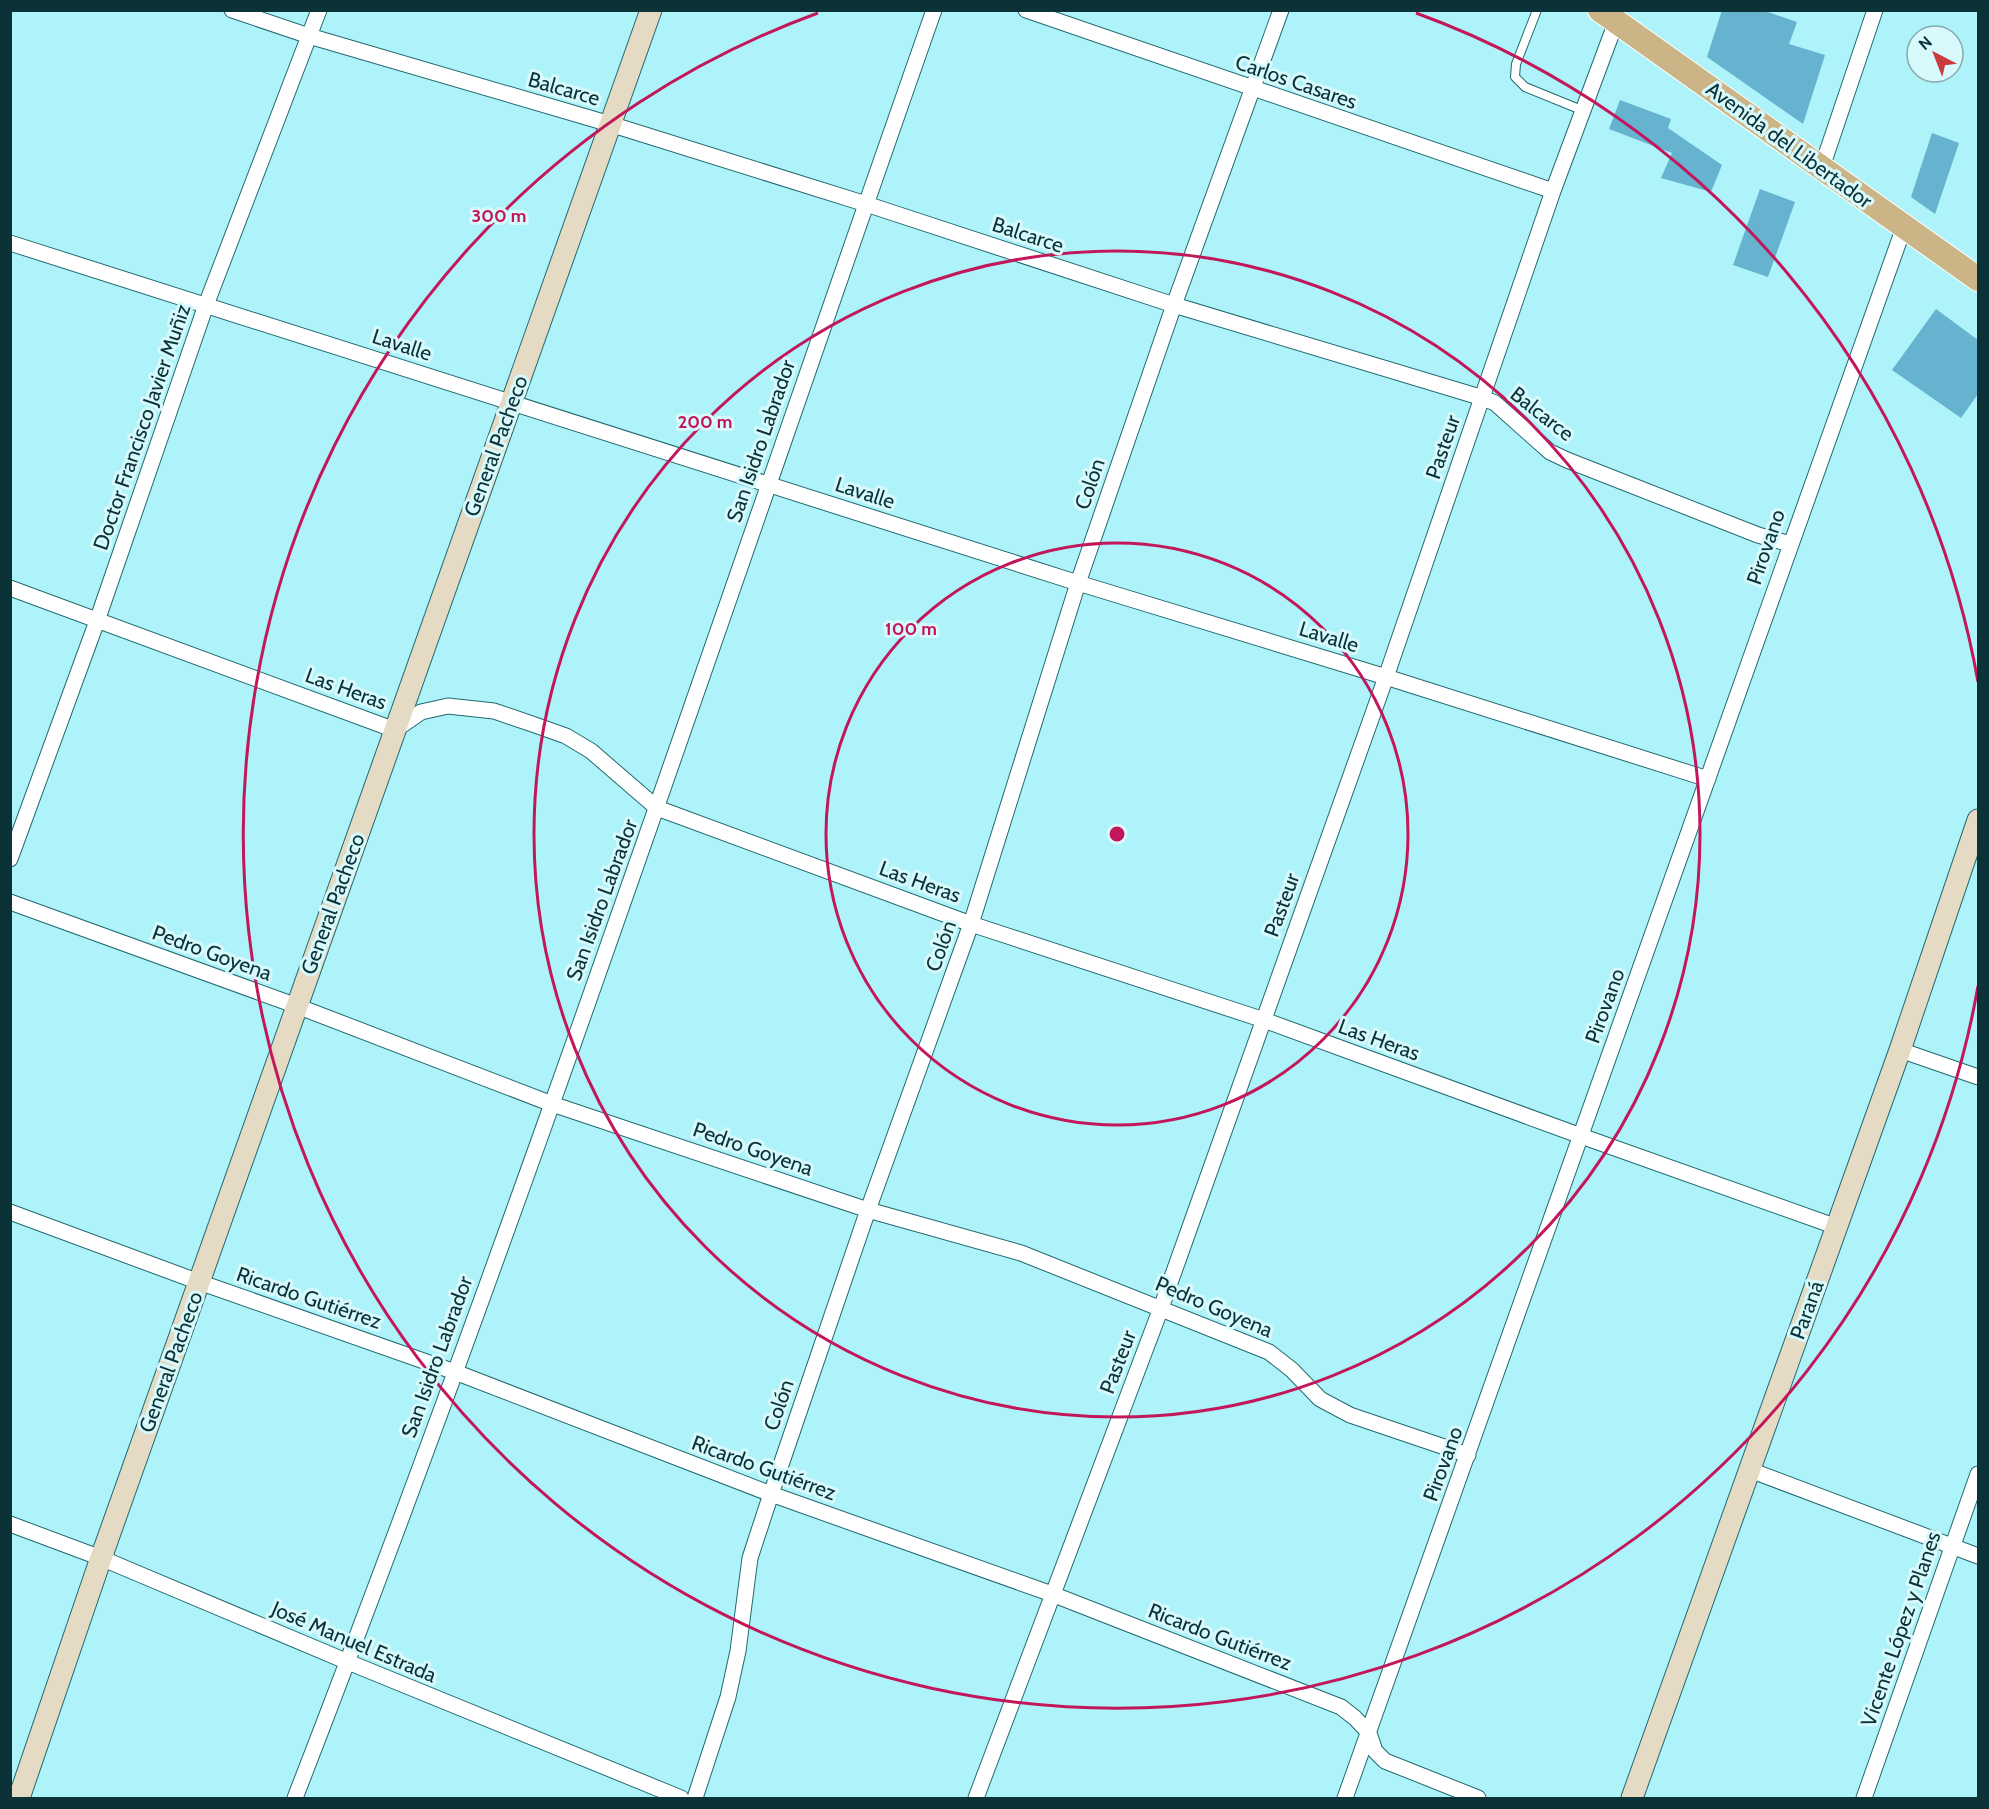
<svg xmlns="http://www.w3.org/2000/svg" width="1989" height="1809" font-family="Cabin,sans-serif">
<rect width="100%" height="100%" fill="#aef3fa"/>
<path fill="#66b3d0" d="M1722,10H1762L1797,22L1789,44L1825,55L1803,124L1707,57Z
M1620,100L1671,119L1668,128L1722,165L1711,192L1661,178L1672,153L1609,129Z
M1932,133L1959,143L1935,214L1911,197Z
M1760,189L1795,202L1768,277L1733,265Z
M1936,309L1978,340V394L1961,418L1892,370Z"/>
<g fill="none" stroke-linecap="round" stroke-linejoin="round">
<defs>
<path id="lane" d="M1537,10L1516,64L1515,77L1525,87L1584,111"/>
<path id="street" d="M232,10L309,36L610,124L866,204L1174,305L1483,398L1495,403L1550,452L1567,460L1758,535L1790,544
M1026,10L1553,191
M1822,167L1875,10
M10,243L1078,583L1386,677L1708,779
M10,588L395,730L421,712L448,706L494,711L535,725L566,736L591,751L657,808L971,924L1264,1020L1581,1136L1837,1227
M10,859L97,621L206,305L319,10
M10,902L297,1006L552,1104L868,1210L1021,1253L1269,1352L1292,1370L1320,1399L1350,1415L1468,1455
M1900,1050L1978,1077
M10,1212L199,1282L455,1372L771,1494L1052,1594L1341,1707L1355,1718L1369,1733L1375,1751L1385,1761L1478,1798
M1750,1470L1978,1556
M10,1524L101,1558L348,1662L681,1798
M295,1798C524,1208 724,608 934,10
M695,1798L728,1697L738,1651L750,1558L771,1494L868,1210L971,924L1078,583L1174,305L1281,10
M976,1798L1161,1308L1386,677L1553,191L1616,22
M1345,1798L1904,227
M1864,1798L1978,1474"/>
<path id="secondary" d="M19,1798L101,1558L651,10
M1632,1798L1900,1050L1978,820"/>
<path id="primary" d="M1600,10L1978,279"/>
</defs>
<use href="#lane" stroke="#226970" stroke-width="10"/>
<use href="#street" stroke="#226970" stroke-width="17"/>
<use href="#secondary" stroke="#226970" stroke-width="23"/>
<use href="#primary" stroke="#fff" stroke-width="26"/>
<use href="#lane" stroke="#fff" stroke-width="8"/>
<use href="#street" stroke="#fff" stroke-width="15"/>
<use href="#secondary" stroke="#e5dac3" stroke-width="21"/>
<use href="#primary" stroke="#cbb587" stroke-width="24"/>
</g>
<g fill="none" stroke="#c2185b" stroke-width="3">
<circle cx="1117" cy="834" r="291"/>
<circle cx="1117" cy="834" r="583"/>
<path d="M1978 986A874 874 0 1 1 818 13M1416 13A874 874 0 0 1 1978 682"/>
</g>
<g text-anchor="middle" stroke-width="6" stroke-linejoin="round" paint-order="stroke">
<g font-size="21" fill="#0b3337" stroke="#d8fafd">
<text transform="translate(1296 82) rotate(19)" y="7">Carlos Casares</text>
<text transform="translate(564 89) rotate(16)" y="7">Balcarce</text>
<text transform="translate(1789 145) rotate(36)" y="7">Avenida del Libertador</text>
<text transform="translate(1028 235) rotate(18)" y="7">Balcarce</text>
<text transform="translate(402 345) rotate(18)" y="7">Lavalle</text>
<text transform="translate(1542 414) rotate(38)" y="7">Balcarce</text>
<text transform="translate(142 427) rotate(-71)" y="7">Doctor Francisco Javier Muñiz</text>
<text transform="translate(761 441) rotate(-71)" y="7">San Isidro Labrador</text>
<text transform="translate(496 446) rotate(-70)" y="7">General Pacheco</text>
<text transform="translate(1443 447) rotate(-71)" y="7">Pasteur</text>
<text transform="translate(1090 484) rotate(-71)" y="7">Colón</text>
<text transform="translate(865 493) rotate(18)" y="7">Lavalle</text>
<text transform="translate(1766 547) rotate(-71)" y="7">Pirovano</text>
<text transform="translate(1329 637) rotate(17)" y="7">Lavalle</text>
<text transform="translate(346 689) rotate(20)" y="7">Las Heras</text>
<text transform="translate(920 882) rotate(20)" y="7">Las Heras</text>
<text transform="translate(602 900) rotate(-70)" y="7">San Isidro Labrador</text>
<text transform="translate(333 904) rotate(-70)" y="7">General Pacheco</text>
<text transform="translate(1282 905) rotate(-70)" y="7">Pasteur</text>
<text transform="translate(941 946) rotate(-70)" y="7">Colón</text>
<text transform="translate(212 953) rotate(20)" y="7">Pedro Goyena</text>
<text transform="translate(1605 1006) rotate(-70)" y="7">Pirovano</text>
<text transform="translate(1379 1040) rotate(20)" y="7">Las Heras</text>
<text transform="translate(753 1149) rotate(19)" y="7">Pedro Goyena</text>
<text transform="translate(309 1298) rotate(19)" y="7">Ricardo Gutiérrez</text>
<text transform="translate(1214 1307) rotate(23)" y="7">Pedro Goyena</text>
<text transform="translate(1807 1310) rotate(-70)" y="7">Paraná</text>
<text transform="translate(437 1357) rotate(-70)" y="7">San Isidro Labrador</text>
<text transform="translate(171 1362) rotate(-70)" y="7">General Pacheco</text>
<text transform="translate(1118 1362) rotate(-69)" y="7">Pasteur</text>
<text transform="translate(779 1405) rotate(-71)" y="7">Colón</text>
<text transform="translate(1443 1464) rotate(-70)" y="7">Pirovano</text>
<text transform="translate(764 1468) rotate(20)" y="7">Ricardo Gutiérrez</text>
<text transform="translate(1901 1629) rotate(-71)" y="7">Vicente López y Planes</text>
<text transform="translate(1220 1637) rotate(21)" y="7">Ricardo Gutiérrez</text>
<text transform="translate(354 1642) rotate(23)" y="7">José Manuel Estrada</text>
</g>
</g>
<circle cx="1117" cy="834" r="9" fill="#c2185b" stroke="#d8fafd" stroke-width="3"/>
<g font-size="18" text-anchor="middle" font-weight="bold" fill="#c2185b" stroke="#d8fafd" stroke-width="6" stroke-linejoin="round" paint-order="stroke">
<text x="499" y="222">300 m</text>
<text x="705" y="428">200 m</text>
<text x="911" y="635">100 m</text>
</g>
<rect width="1989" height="1809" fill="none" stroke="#0b3337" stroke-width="24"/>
<g transform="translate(1935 54) rotate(318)"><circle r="28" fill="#d8fafd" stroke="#86aaae" stroke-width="1.5"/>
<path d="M0-4.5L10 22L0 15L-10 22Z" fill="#ca3b3d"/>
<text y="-9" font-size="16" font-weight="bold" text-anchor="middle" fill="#0b3337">N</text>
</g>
</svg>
